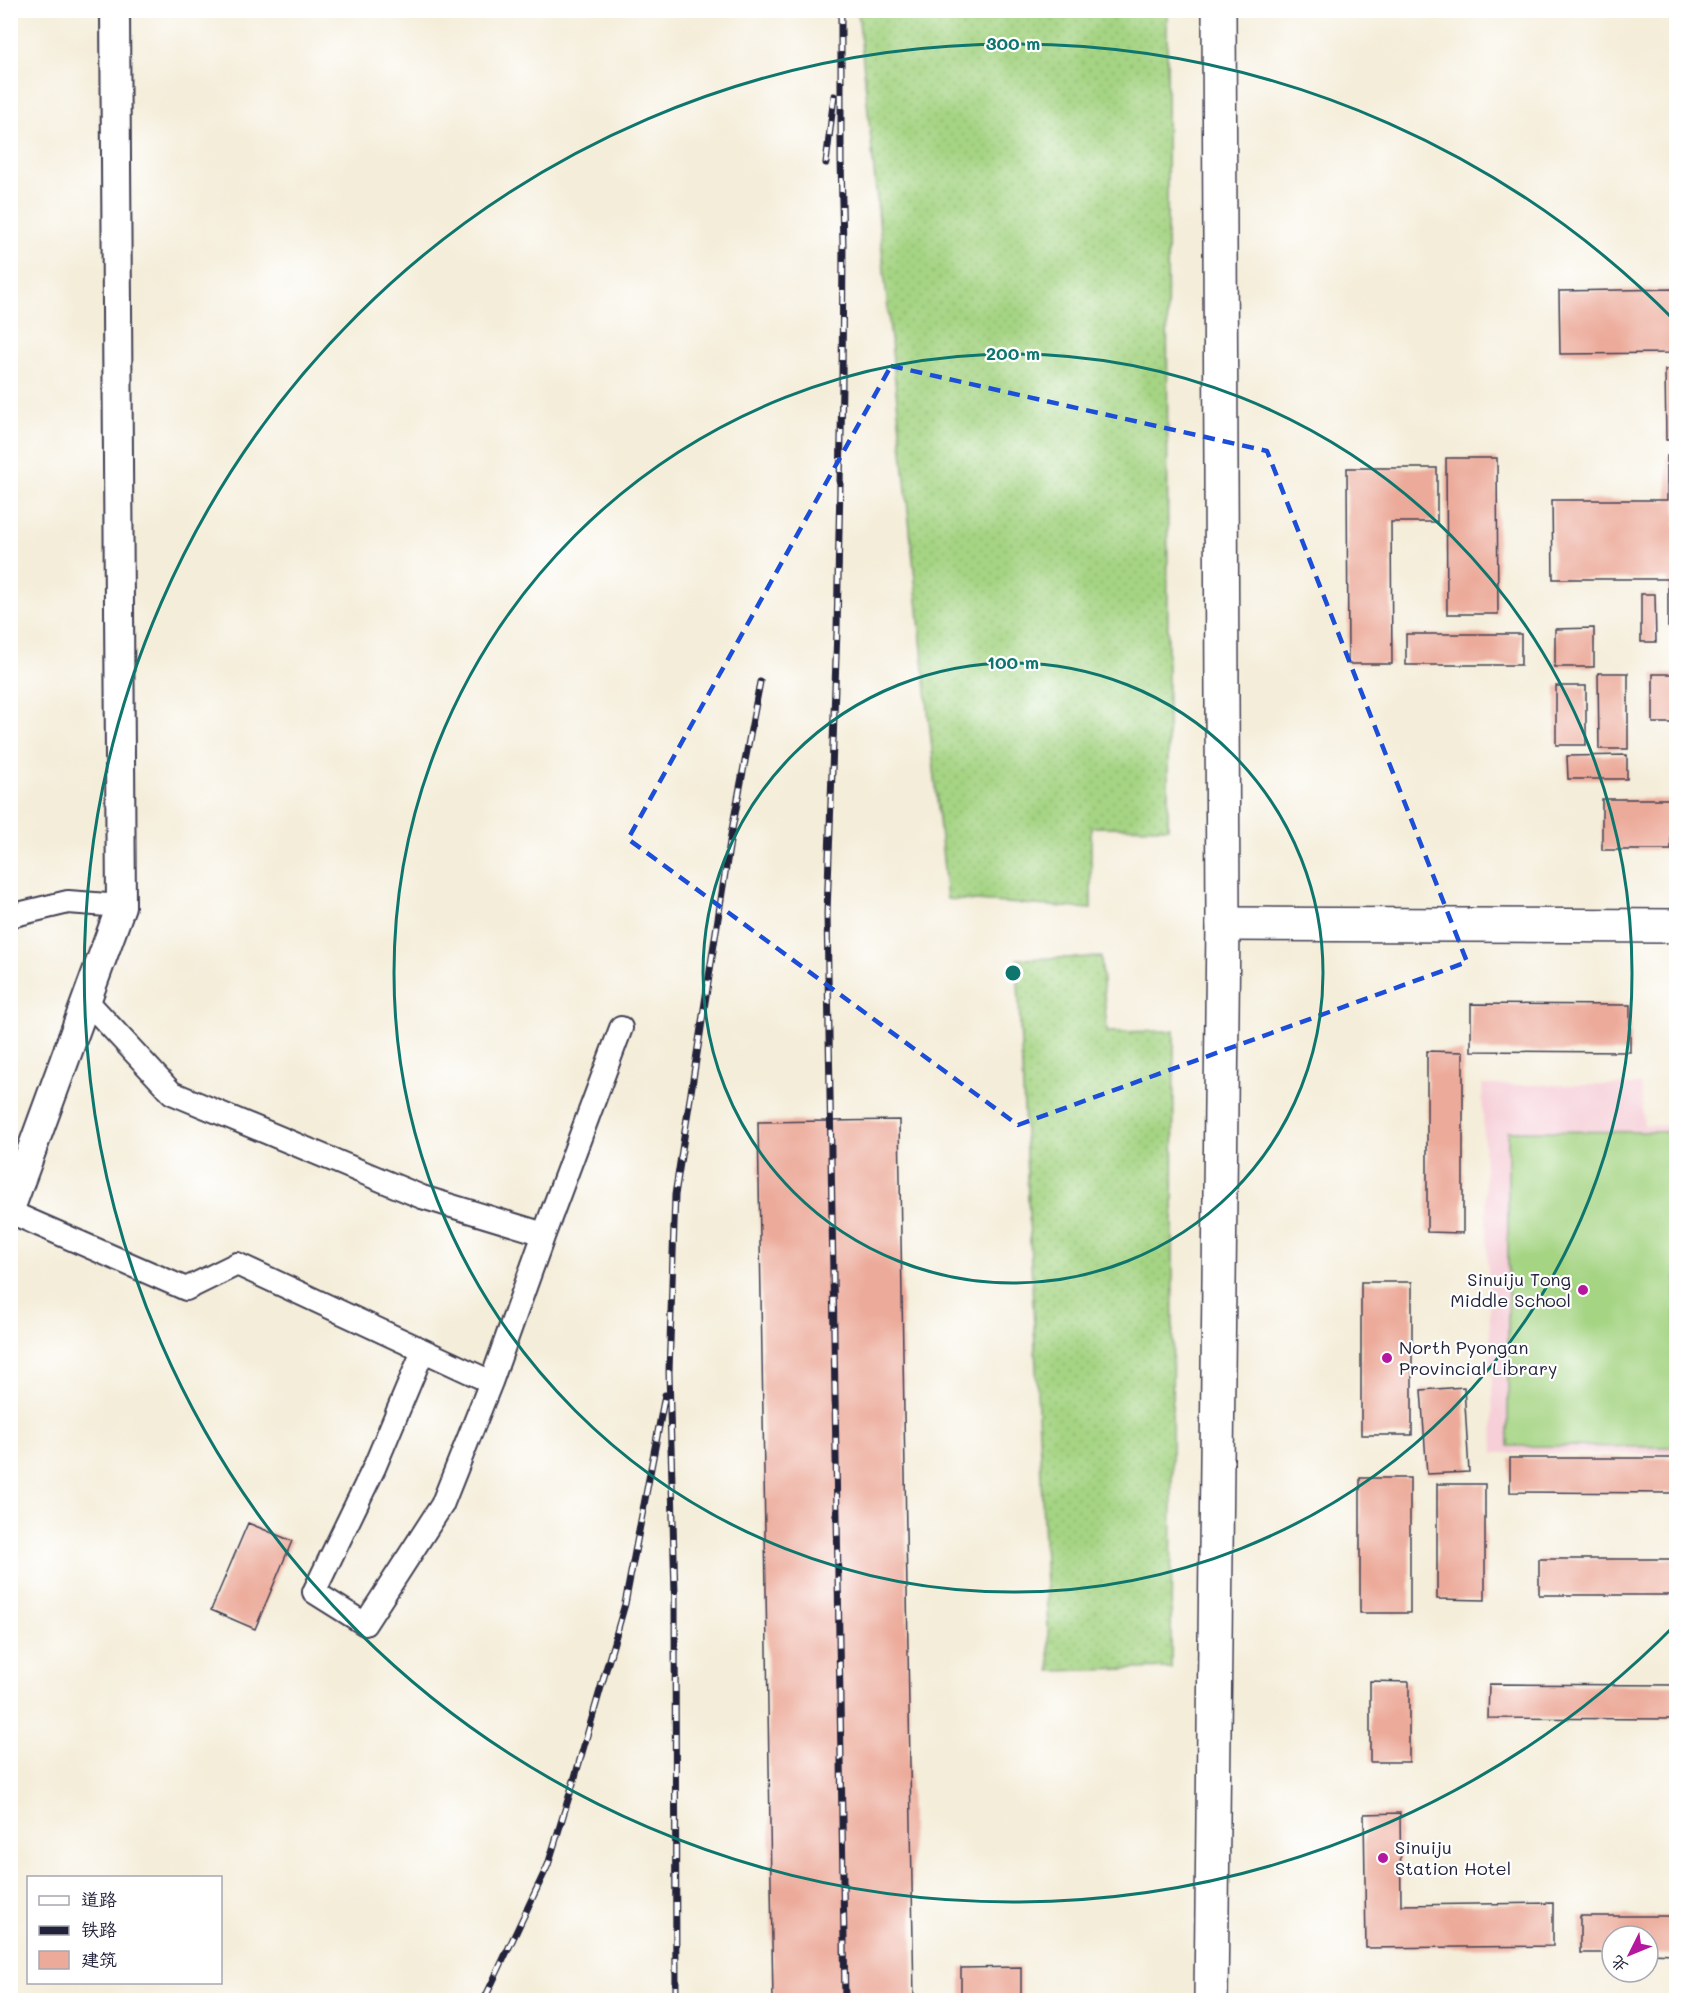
<svg xmlns="http://www.w3.org/2000/svg" width="1687" height="2011" font-family="Mali,'LXGW WenKai TC',sans-serif">
<defs>
<pattern id="grass-dots" width="8" height="8" patternUnits="userSpaceOnUse" patternTransform="scale(1.5)"><rect width="8" height="8" fill="#a5d483"/><path d="M2 2h.1M6 6h.1" fill="none" stroke="#8eb672" stroke-width="1.8" stroke-linecap="round"/></pattern>
</defs>
<rect width="100%" height="100%" fill="#fff"/>
<filter id="ink" filterUnits="userSpaceOnUse"><feTurbulence type="fractalNoise" baseFrequency=".0167" numOctaves="2"/><feDisplacementMap in="SourceGraphic" scale="12" xChannelSelector="R" yChannelSelector="G"/><feConvolveMatrix kernelMatrix="1 2 1 2 8 2 1 2 1" color-interpolation-filters="sRGB"/></filter>
<filter id="wash" filterUnits="userSpaceOnUse"><feTurbulence type="fractalNoise" baseFrequency=".008" numOctaves="4" result="noise"/><feDisplacementMap in="SourceGraphic" scale="24" xChannelSelector="R" yChannelSelector="G"/><feGaussianBlur stdDeviation="1.35" result="paint"/><feColorMatrix in="noise" values="0 0 0 0 0 0 0 0 0 0 0 0 0 0 0 0 0 1.4 0 .05"/><feComposite in="paint" operator="in"/></filter>
<g filter="url(#wash)">
<rect width="100%" height="100%" fill="#f4edd9"/>
<path fill="#f6cfd8" d="M1482,1085H1641L1644,1125L1676,1126V1454L1494,1453Z"/>
<path fill="url(#grass-dots)" stroke="#647b5f" stroke-width="1.5" d="M858,11H1167L1168,828L1091,827V909L947,899Z
M1101,957L1107,1032L1174,1031L1171,1668L1050,1671L1017,959Z"/>
<path fill="#a5d483" stroke="#647b5f" stroke-width="1.5" d="M1508,1131L1676,1132V1447L1508,1446Z"/>
<g id="blocks">
<path fill="#ecaa9a" d="M1676,289V353L1560,354L1559,291Z
M1665,370H1676V440H1666Z
M1667,456H1676V627H1668V579H1553L1552,500H1667Z
M1446,458H1497L1498,614H1447Z
M1347,468H1437V522H1391L1392,664H1348Z
M1641,594H1655L1656,642H1641Z
M1594,628V667H1555V629Z
M1406,634H1521V665H1406Z
M1598,673H1628V749H1599Z
M1653,674H1676V723H1653Z
M1556,686H1586V745H1556Z
M1627,755V779H1568L1567,756Z
M1602,799H1671V850H1602Z
M1471,1004L1630,1005V1052L1471,1051Z
M1427,1051L1463,1052V1233L1427,1232Z
M899,1120L914,2000H773L758,1122Z
M1361,1282H1412V1435H1361Z
M1464,1387L1469,1472L1427,1474L1421,1390Z
M1510,1458H1676V1493L1510,1492Z
M1360,1478H1410V1613H1360Z
M1437,1484H1485V1600L1437,1599Z
M248,1523L292,1541L255,1629L211,1610Z
M1539,1559H1676V1595H1539Z
M1370,1681L1409,1682V1762H1370Z
M1489,1684L1676,1685V1719L1488,1718Z
M1400,1813L1401,1905L1553,1903V1946L1366,1948L1364,1814Z
M1580,1916H1676V1954L1648,1953V1936H1612V1953H1580Z
M1021,1967V2000L961,1999V1968Z"/>
</g>
</g>
<g filter="url(#ink)">
<use href="#blocks" fill-opacity="0" stroke="#424053" stroke-width="1.5"/>
<g fill="none" stroke-linecap="round" stroke-linejoin="round">
<defs>
<path id="minor" d="M10,916L68,902L121,906
M87,1001L172,1093L422,1197L544,1234
M10,1212L186,1289L237,1264L491,1382
M423,1351L374,1468L314,1592L365,1624L442,1505L491,1382L544,1234L621,1028"/>
<path id="tertiary" d="M10,1209L121,906L115,10"/>
<path id="secondary" d="M1223,924L1676,926"/>
<path id="primary" d="M1211,2000L1223,924L1219,10"/>
</defs>
<use href="#minor" stroke="#424053" stroke-width="26"/>
<use href="#tertiary" stroke="#424053" stroke-width="32"/>
<use href="#secondary" stroke="#424053" stroke-width="36"/>
<use href="#primary" stroke="#424053" stroke-width="36"/>
<use href="#minor" stroke="#fff" stroke-width="22"/>
<use href="#tertiary" stroke="#fff" stroke-width="28"/>
<use href="#secondary" stroke="#fff" stroke-width="33"/>
<use href="#primary" stroke="#fff" stroke-width="33"/>
<defs>
<path id="rail" d="M841,10V160L843,245L842,386L837,630L827,913L845,2000
M826,163L834,96
M484,2000L548,1865L575,1777L625,1604L665,1395
M676,2000L675,1594L669,1372L675,1195L731,835L760,682"/>
</defs>
<use href="#rail" stroke="#22223b" stroke-width="7"/>
<use href="#rail" stroke="#fff" stroke-width="4.5" stroke-dasharray="14" stroke-linecap="butt"/>
</g>
</g>
<path fill="none" stroke="#1d4ed8" stroke-width="4.5" stroke-dasharray="12 8" stroke-linejoin="round" d="M891,366L1267,451L1467,962L1018,1125L628,839Z"/>
<g fill="none" stroke="#0f766e" stroke-width="3">
<circle cx="1013" cy="973" r="310"/>
<circle cx="1013" cy="973" r="619"/>
<path d="M1676 1624A929 929 0 1 1 1676 322"/>
</g>
<g fill="#b5179e" stroke="#fff" stroke-width="2">
<circle cx="1583" cy="1290" r="6"/>
<circle cx="1387" cy="1358" r="6"/>
<circle cx="1383" cy="1858" r="6"/>
</g>
<g text-anchor="middle" stroke-width="4.5" stroke-linejoin="round" paint-order="stroke">
<g font-size="18" fill="#22223b" stroke="#fff" text-anchor="start">
<text x="1571" y="1286" text-anchor="end">Sinuiju Tong<tspan x="1571" dy="21">Middle School</tspan></text>
<text x="1399" y="1354">North Pyongan<tspan x="1399" dy="21">Provincial Library</tspan></text>
<text x="1395" y="1854">Sinuiju<tspan x="1395" dy="21">Station Hotel</tspan></text>
</g>
</g>
<circle cx="1013" cy="973" r="9" fill="#0f766e" stroke="#fff" stroke-width="3"/>
<g font-size="18" text-anchor="middle" font-weight="bold" fill="#0f766e" stroke="#fff" stroke-width="4.5" stroke-linejoin="round" paint-order="stroke">
<text x="1013" y="50">300 m</text>
<text x="1013" y="360">200 m</text>
<text x="1013" y="669">100 m</text>
</g>
<rect width="1687" height="2011" fill="none" stroke="#fff" stroke-width="36"/>
<rect x="27" y="1876" width="195" height="108" fill="#ffffff" stroke="#a7a7b1" stroke-width="1.5"/>
<rect x="39" y="1896" width="30" height="9" fill="#ffffff" stroke="#a7a7b1" stroke-width="1.5"/>
<text x="81" y="1906" font-size="18" fill="#22223b">道路</text>
<rect x="39" y="1926" width="30" height="9" fill="#22223b" stroke="#a7a7b1" stroke-width="1.5"/>
<text x="81" y="1936" font-size="18" fill="#22223b">铁路</text>
<rect x="39" y="1951" width="30" height="18" fill="#ecaa9a" stroke="#a7a7b1" stroke-width="1.5"/>
<text x="81" y="1966" font-size="18" fill="#22223b">建筑</text>
<g transform="translate(1630 1954) rotate(227)"><circle r="28" fill="#ffffff" stroke="#a7a7b1" stroke-width="1.5"/>
<path d="M0-4.5L10 22L0 15L-10 22Z" fill="#b5179e"/>
<text y="-9" font-size="16" font-weight="bold" text-anchor="middle" fill="#22223b">北</text>
</g>
</svg>
